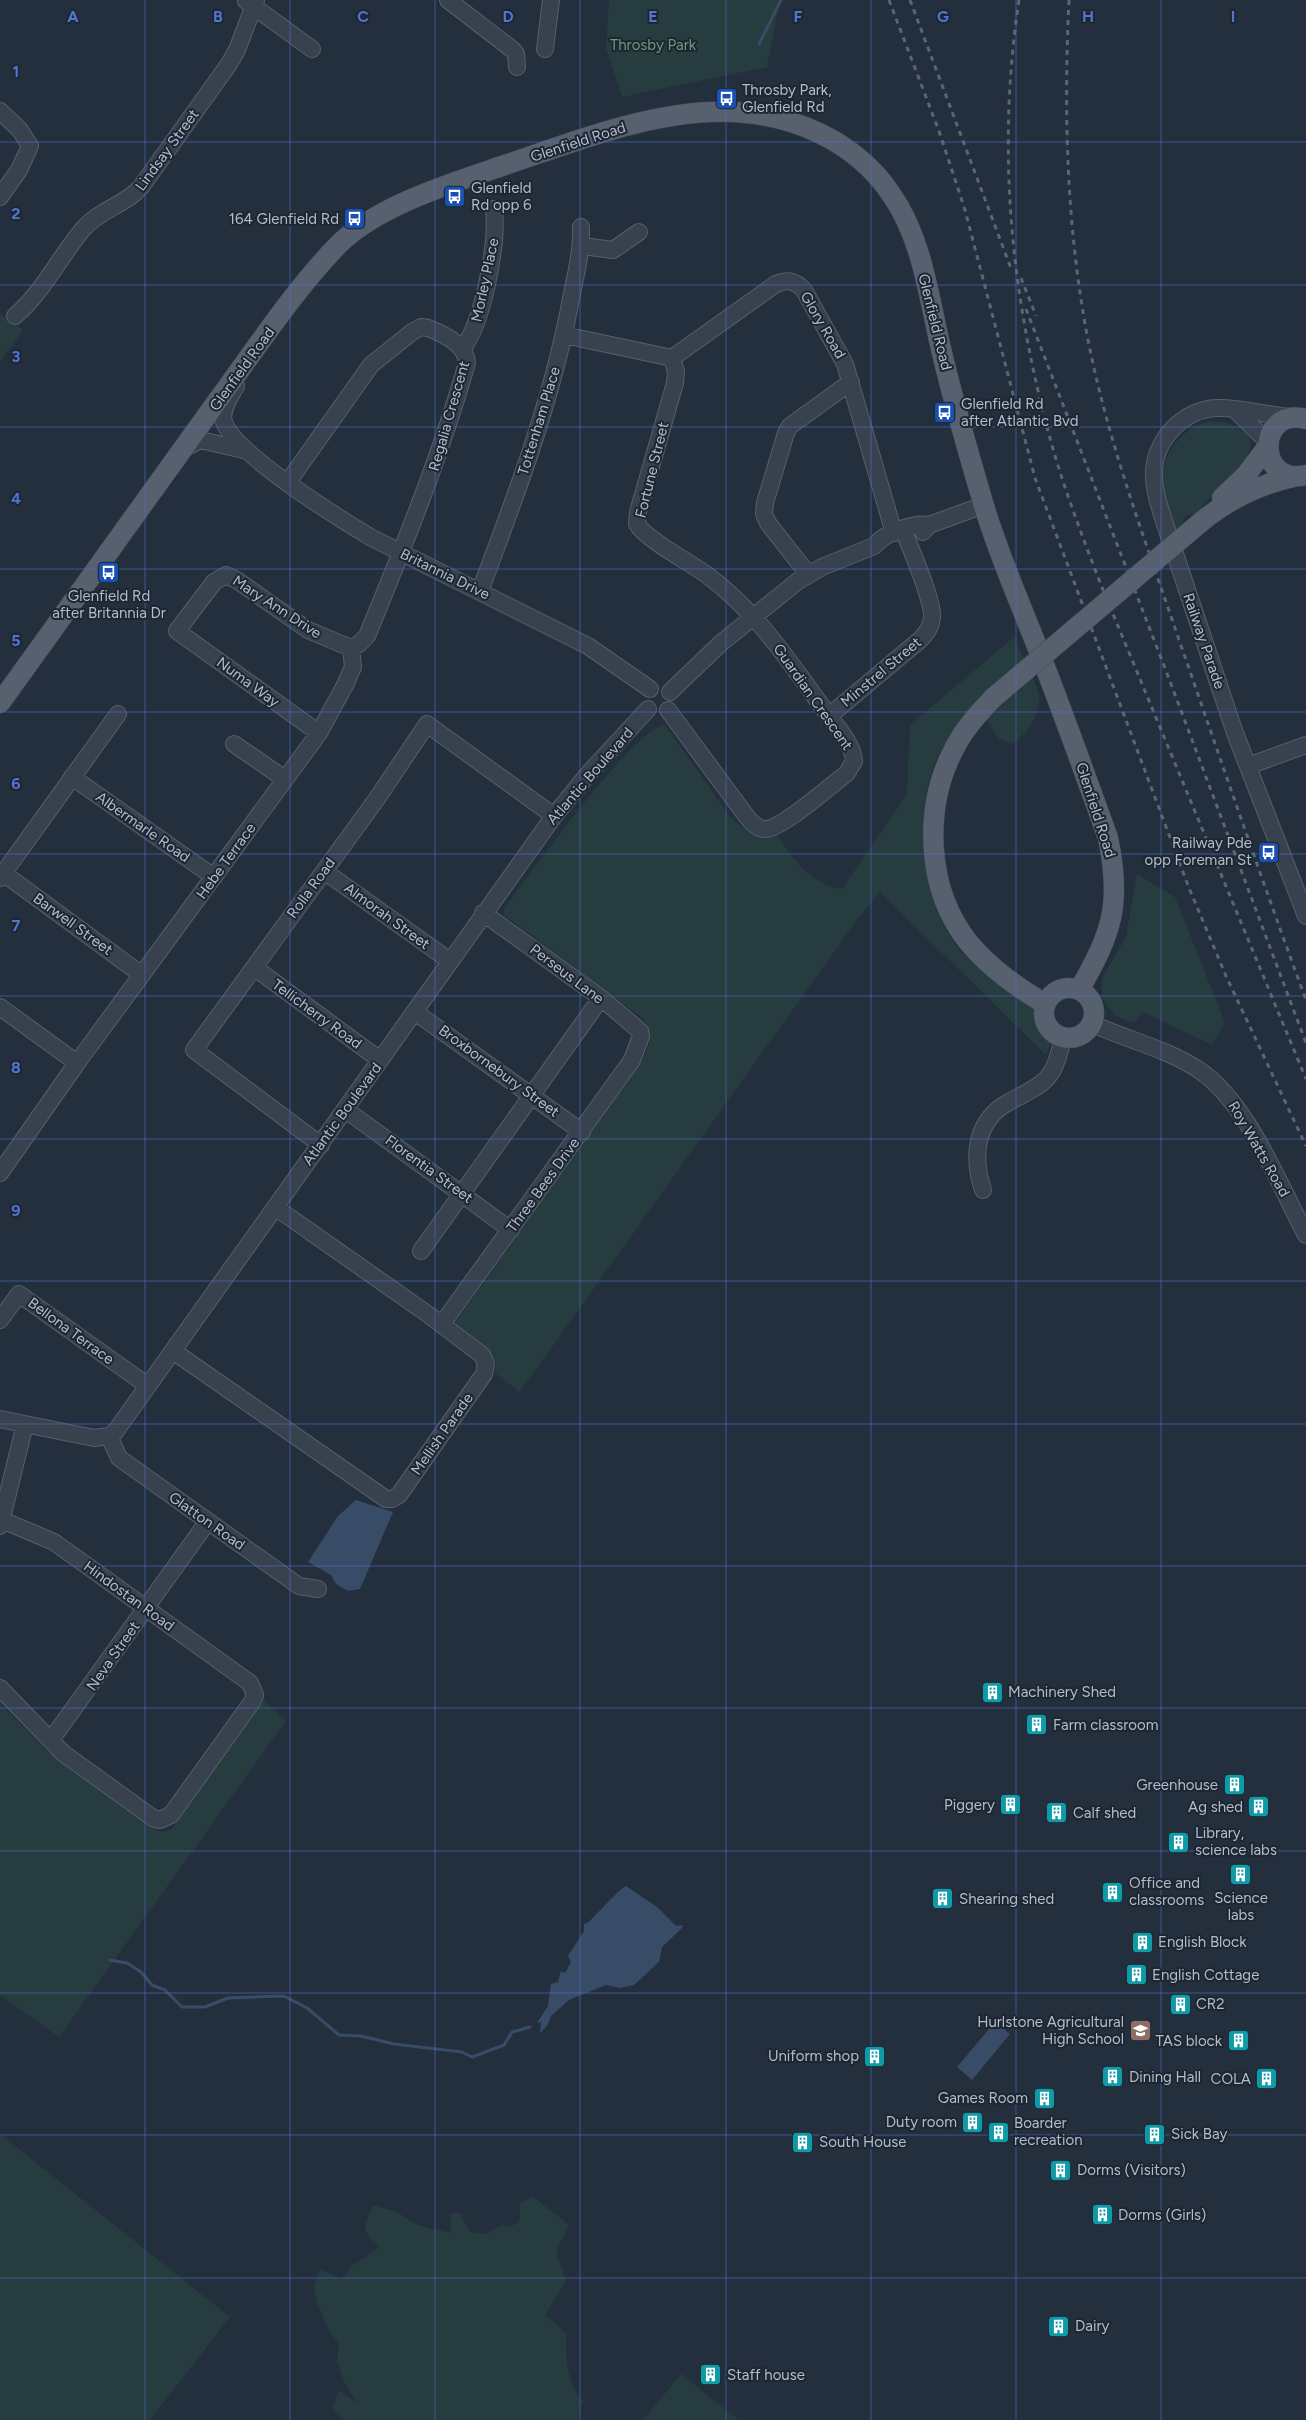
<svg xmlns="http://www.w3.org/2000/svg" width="1306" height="2420" font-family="Figtree,sans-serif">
<rect width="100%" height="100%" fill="#242f3e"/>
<path fill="#263c3f" d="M609,0H780L767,67L622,97L606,48Z
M0,314L23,330L0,362Z
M1209,421C1223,421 1234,423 1245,433C1270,454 1205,496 1198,513L1185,516L1181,525L1176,531C1171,516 1165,501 1163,486C1160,456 1181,428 1209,421Z
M1014,637C1019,649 1038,685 1039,695C1040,715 1027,735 1011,744L998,738L985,718L1004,704L995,682C973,706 949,731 936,761C913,812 922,905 959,949C978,973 1018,985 1036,1010C1038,1014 1039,1020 1041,1024C1044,1030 1048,1035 1052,1040L1046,1055L880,892L859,917L520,1392L495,1373L496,1363L491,1354L453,1326L638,1066C649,1047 654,1040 645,1020L504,915V909C527,878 634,727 665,725L731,818C746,832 754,835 774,831C792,857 808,883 842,889L907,794L910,725Z
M1137,874L1175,897L1225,1023L1212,1045L1143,1012L1134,1023L1115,1016L1102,998V978L1126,937Z
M263,1699L286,1721L59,2037L0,1995V1703L47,1751L161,1832L172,1829Z
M0,2134L230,2317L150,2420H0Z
M532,2196L569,2225L556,2252L566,2281L545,2315L566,2333C566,2358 566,2382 583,2401L577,2420H345L332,2409L339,2391L357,2403L345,2384L337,2360L339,2345L329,2331L317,2302L314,2287L320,2269L341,2279L353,2265L380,2247C361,2229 362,2230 373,2205L397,2212L418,2225L451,2233V2213H460L470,2232L486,2234L502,2225L510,2227L519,2222L520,2204Z
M681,2374L739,2420H643Z"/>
<path fill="#394c67" d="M356,1500L393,1512L360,1589L348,1591L336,1584L331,1575L308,1562L338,1516Z
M626,1886L657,1907L676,1926L683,1925L681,1929L662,1947L659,1962L634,1985L620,1988L606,1985L569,2000L551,2016L547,2026L540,2033L541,2022L537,2023L548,2006L551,1984L558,1982L561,1971L565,1973L571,1962L568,1956L584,1931V1924L589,1922C597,1914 618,1890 626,1886Z
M995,2022L1010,2034L972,2080L957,2067Z"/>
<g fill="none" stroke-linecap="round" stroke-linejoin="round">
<path stroke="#394c67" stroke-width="3" d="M759,44L781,0
M110,1960L127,1963L141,1972L152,1985L165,1990L182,2007H205L228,1998L284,1996L307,2008L339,2035L361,2036L394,2044L462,2052L472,2057L504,2045L512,2032L530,2027"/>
<defs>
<path id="minor" d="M448,0L513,50L516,54L517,67
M246,1L312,49
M545,49L551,0
M0,111L20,130L30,146L19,170L0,197
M582,246L613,250L639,232
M15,316C43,292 59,258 83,229C99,210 125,205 141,187L229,64L237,50L256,0
M564,335L672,358L776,284C789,279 795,281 804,290L845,364L894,533
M463,348C483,322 498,243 494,209
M236,386C231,396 220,410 224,422C235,454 340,519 372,538L588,646L650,689
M1236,411L1268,442
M1293,417C1268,416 1242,407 1217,408C1183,409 1153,441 1154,475C1154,492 1160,508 1165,524L1235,733L1306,916
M183,449L200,440L244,450
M288,482L371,365L412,332L421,327L428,328C444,334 466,345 467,363C440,457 404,546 367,636L359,644L351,648L308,630L238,581L226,575L214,582L177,631L319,733
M923,532L929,525L984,505
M808,574L768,523L764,514L765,503L786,433L790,426L851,382
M480,591C515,498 550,406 569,309C574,281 582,254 581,227
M670,692L721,643L798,581L822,567L874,546C884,533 914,522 929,525
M668,710L747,817C753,824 758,829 766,829C781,829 833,784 847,773L854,761C853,743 834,724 824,709C789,661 756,611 707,575C691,563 645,539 637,524L638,512L675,383L676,372L672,358
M829,716L921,639C927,632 931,627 932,618C934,603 913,555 907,539
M234,744L285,779
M1248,766L1306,745
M72,777L214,877
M324,871L450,961
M3,873L142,975
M0,878L118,714
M255,968L380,1060
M0,1007L77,1063L0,1173
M415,1012L582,1132
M1091,1023C1126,1040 1166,1048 1199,1070C1247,1102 1279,1184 1306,1235
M77,1063L319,733L345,685L353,667L351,648
M346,1110L511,1230
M321,1145L194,1050L376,800L427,724L554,816
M983,1190C972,1157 975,1120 1009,1102C1021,1095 1039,1088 1048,1077C1057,1066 1060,1050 1063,1037
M421,1251L601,998
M0,1320L19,1294L148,1386
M442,1324L632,1060L641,1036L640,1031L601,998L483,913
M173,1351L386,1499H392L399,1495L484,1374L486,1364L482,1355L429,1315L275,1207
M0,1419L94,1438L109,1436L115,1432L554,816L588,774L648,709
M109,1436L119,1458L299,1586L318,1589
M0,1526L25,1424
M0,1688L63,1753L153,1818L160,1820L171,1815L252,1702L255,1695L250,1683L54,1542L2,1520
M51,1740L208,1521"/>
<path id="major" d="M1306,419C1256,406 1256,487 1306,475
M1222,498L1246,475L1268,446
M1201,522C1229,499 1263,483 1298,476
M993,698C978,714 964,729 954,749C923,808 926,890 969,943C991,969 1017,987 1045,1004
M0,703C72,602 145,501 218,400C255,350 295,289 338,245C378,205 452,183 505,165C606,131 718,83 821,134C848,147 874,168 891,194C923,239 929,300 942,353C954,404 969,455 984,506C999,556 1021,605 1040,654C1064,715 1086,777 1108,838C1122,904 1112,933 1079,990
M1044 1013a25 25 0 1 1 50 0a25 25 0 1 1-50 0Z"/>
</defs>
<use href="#minor" stroke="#565f6c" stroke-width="18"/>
<use href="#major" stroke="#414a57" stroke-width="21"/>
<use href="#minor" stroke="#38414e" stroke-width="16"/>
<use href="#major" stroke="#56606e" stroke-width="20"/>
<path stroke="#5a6575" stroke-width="3" stroke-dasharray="5 5" stroke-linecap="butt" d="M889,0L939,131L965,210L1035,478L1189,888L1226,976L1306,1146
M910,0L1012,271
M1019,0C997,145 1010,286 1047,427C1061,481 1081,533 1101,585L1306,1079
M1069,0C1064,104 1066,208 1083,312C1101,422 1140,526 1176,631C1219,755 1261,878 1306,1000
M1021,278L1036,316
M1026,309L1168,676L1306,1043"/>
<defs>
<path id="major-bridge" d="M993,698L1201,522"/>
</defs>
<use href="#major-bridge" stroke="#414a57" stroke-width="21" stroke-linecap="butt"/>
<use href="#major-bridge" stroke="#56606e" stroke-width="20"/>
</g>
<path fill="none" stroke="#5274d3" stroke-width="1" stroke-opacity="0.55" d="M145,0V2420M290,0V2420M435,0V2420M580,0V2420M726,0V2420M871,0V2420M1016,0V2420M1161,0V2420M0,142H1306M0,285H1306M0,427H1306M0,569H1306M0,712H1306M0,854H1306M0,996H1306M0,1139H1306M0,1281H1306M0,1424H1306M0,1566H1306M0,1708H1306M0,1851H1306M0,1993H1306M0,2135H1306M0,2278H1306"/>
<defs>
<symbol id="bus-square" viewBox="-11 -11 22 22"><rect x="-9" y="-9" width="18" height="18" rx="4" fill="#1a4fb4" stroke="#1d2633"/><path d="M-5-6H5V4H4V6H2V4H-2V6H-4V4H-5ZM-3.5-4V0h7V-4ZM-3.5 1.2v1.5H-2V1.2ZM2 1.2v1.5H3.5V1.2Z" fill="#fff"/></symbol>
<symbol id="building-square" viewBox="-11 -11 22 22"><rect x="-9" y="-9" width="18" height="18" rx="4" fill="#0f9aa8" stroke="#1d2633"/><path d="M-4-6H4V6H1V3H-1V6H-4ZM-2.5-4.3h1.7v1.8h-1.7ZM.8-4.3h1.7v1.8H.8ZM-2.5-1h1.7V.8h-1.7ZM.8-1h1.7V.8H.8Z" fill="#fff"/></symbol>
<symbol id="school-square" viewBox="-11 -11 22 22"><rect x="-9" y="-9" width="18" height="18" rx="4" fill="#8d6e63" stroke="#1d2633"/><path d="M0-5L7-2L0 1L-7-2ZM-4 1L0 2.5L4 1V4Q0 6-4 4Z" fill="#fff"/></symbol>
</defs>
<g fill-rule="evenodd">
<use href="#bus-square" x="714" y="86" width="25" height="25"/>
<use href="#bus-square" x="442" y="184" width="25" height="25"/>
<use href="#bus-square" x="342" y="206" width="25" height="25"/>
<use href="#bus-square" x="932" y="400" width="25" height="25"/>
<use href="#bus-square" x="96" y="560" width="25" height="25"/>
<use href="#bus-square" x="1256" y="840" width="25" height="25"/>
<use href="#building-square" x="980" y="1680" width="25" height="25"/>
<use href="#building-square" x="1024" y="1712" width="25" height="25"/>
<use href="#building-square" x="1222" y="1772" width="25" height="25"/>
<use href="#building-square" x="998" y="1792" width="25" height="25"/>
<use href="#building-square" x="1246" y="1794" width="25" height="25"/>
<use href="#building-square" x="1044" y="1800" width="25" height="25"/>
<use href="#building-square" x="1166" y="1830" width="25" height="25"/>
<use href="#building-square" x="1228" y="1862" width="25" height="25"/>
<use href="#building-square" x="1100" y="1880" width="25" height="25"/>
<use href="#building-square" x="930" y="1886" width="25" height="25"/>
<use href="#building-square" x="1130" y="1930" width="25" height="25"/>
<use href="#building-square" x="1124" y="1962" width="25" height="25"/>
<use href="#building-square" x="1168" y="1992" width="25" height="25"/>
<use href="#school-square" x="1128" y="2018" width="25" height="25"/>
<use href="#building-square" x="1226" y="2028" width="25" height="25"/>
<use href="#building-square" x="862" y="2044" width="25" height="25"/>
<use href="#building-square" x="1100" y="2064" width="25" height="25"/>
<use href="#building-square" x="1254" y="2066" width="25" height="25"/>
<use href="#building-square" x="1032" y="2086" width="25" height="25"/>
<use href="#building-square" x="960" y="2110" width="25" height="25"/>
<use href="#building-square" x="986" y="2120" width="25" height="25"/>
<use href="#building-square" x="1142" y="2122" width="25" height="25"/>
<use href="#building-square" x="790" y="2130" width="25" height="25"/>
<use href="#building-square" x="1048" y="2158" width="25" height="25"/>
<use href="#building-square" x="1090" y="2202" width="25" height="25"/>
<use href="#building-square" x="1046" y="2314" width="25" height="25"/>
<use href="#building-square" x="698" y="2362" width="25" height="25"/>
</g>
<g text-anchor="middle" stroke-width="4" stroke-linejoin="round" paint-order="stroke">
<g font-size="15" fill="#6b9a76" stroke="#1d2633">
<text x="653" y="50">Throsby Park</text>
</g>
<g font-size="15" fill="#b4bcc9" stroke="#1d2633" text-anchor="start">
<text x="742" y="95">Throsby Park,<tspan x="742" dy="17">Glenfield Rd</tspan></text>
<text x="471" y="193">Glenfield<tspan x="471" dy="17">Rd opp 6</tspan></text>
<text x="339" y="224" text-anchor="end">164 Glenfield Rd</text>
<text x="961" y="409">Glenfield Rd<tspan x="961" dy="17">after Atlantic Bvd</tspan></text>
<text x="109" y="601" text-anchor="middle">Glenfield Rd<tspan x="109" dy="17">after Britannia Dr</tspan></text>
<text x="1252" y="848" text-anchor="end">Railway Pde<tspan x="1252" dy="17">opp Foreman St</tspan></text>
<text x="1008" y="1697">Machinery Shed</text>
<text x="1053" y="1730">Farm classroom</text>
<text x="1218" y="1790" text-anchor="end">Greenhouse</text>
<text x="995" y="1810" text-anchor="end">Piggery</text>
<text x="1243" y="1812" text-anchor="end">Ag shed</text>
<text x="1073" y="1818">Calf shed</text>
<text x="1195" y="1838">Library,<tspan x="1195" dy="17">science labs</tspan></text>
<text x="1129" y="1888">Office and<tspan x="1129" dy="17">classrooms</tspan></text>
<text x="1241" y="1903" text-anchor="middle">Science<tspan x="1241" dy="17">labs</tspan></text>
<text x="959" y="1904">Shearing shed</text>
<text x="1158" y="1947">English Block</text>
<text x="1152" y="1980">English Cottage</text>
<text x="1196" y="2009">CR2</text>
<text x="1124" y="2027" text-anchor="end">Hurlstone Agricultural<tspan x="1124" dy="17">High School</tspan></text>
<text x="1222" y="2046" text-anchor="end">TAS block</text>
<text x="859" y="2061" text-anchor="end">Uniform shop</text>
<text x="1129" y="2082">Dining Hall</text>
<text x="1251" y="2084" text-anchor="end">COLA</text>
<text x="1028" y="2103" text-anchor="end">Games Room</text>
<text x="957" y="2127" text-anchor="end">Duty room</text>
<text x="1014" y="2128">Boarder<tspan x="1014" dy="17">recreation</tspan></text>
<text x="1171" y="2139">Sick Bay</text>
<text x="819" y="2147">South House</text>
<text x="1077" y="2175">Dorms (Visitors)</text>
<text x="1118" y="2220">Dorms (Girls)</text>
<text x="1075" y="2331">Dairy</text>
<text x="727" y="2380">Staff house</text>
</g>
<g font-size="15" fill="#b4bcc9" stroke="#1d2633">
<text transform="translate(578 142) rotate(-18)" y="5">Glenfield Road</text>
<text transform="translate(167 150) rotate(-54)" y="5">Lindsay Street</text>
<text transform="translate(485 280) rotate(-78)" y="5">Morley Place</text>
<text transform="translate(935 322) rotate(76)" y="5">Glenfield Road</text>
<text transform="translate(823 325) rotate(60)" y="5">Glory Road</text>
<text transform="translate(242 369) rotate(-54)" y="5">Glenfield Road</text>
<text transform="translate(449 416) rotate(-74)" y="5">Regalia Crescent</text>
<text transform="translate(539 421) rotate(-73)" y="5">Tottenham Place</text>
<text transform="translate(652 470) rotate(-76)" y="5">Fortune Street</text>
<text transform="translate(445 574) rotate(26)" y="5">Britannia Drive</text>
<text transform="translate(277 607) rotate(33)" y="5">Mary Ann Drive</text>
<text transform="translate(1204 641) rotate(71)" y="5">Railway Parade</text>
<text transform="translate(881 672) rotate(-40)" y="5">Minstrel Street</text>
<text transform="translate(248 682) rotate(36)" y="5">Numa Way</text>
<text transform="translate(813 697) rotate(55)" y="5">Guardian Crescent</text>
<text transform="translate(590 776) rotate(-49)" y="5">Atlantic Boulevard</text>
<text transform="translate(1096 810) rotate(72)" y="5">Glenfield Road</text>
<text transform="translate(143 827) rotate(35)" y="5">Albermarle Road</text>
<text transform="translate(226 861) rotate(-54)" y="5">Hebe Terrace</text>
<text transform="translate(311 888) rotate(-54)" y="5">Rolla Road</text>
<text transform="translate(387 916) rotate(36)" y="5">Almorah Street</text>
<text transform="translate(73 924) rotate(36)" y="5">Barwell Street</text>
<text transform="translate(567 974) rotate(37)" y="5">Perseus Lane</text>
<text transform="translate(317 1014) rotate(36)" y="5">Tellicherry Road</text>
<text transform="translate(499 1071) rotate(36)" y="5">Broxbornebury Street</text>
<text transform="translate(342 1114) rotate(-54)" y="5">Atlantic Boulevard</text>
<text transform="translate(1259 1149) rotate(60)" y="5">Roy Watts Road</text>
<text transform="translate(429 1169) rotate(36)" y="5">Florentia Street</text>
<text transform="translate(543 1185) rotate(-54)" y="5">Three Bees Drive</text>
<text transform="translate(71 1331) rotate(36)" y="5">Bellona Terrace</text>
<text transform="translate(442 1434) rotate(-55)" y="5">Mellish Parade</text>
<text transform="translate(207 1521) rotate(35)" y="5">Glatton Road</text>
<text transform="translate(129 1596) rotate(36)" y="5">Hindostan Road</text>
<text transform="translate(113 1656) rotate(-55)" y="5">Neva Street</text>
</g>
</g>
<g font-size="16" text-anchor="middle" font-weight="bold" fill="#5274d3" stroke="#1d2633" stroke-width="4" stroke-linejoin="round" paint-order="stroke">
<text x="73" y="22">A</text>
<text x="218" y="22">B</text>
<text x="363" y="22">C</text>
<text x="508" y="22">D</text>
<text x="653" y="22">E</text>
<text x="798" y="22">F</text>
<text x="943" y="22">G</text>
<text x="1088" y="22">H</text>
<text x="1233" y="22">I</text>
<text x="16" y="77">1</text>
<text x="16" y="219">2</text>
<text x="16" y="362">3</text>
<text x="16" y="504">4</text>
<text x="16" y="646">5</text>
<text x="16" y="789">6</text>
<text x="16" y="931">7</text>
<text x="16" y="1073">8</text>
<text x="16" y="1216">9</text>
</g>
</svg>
